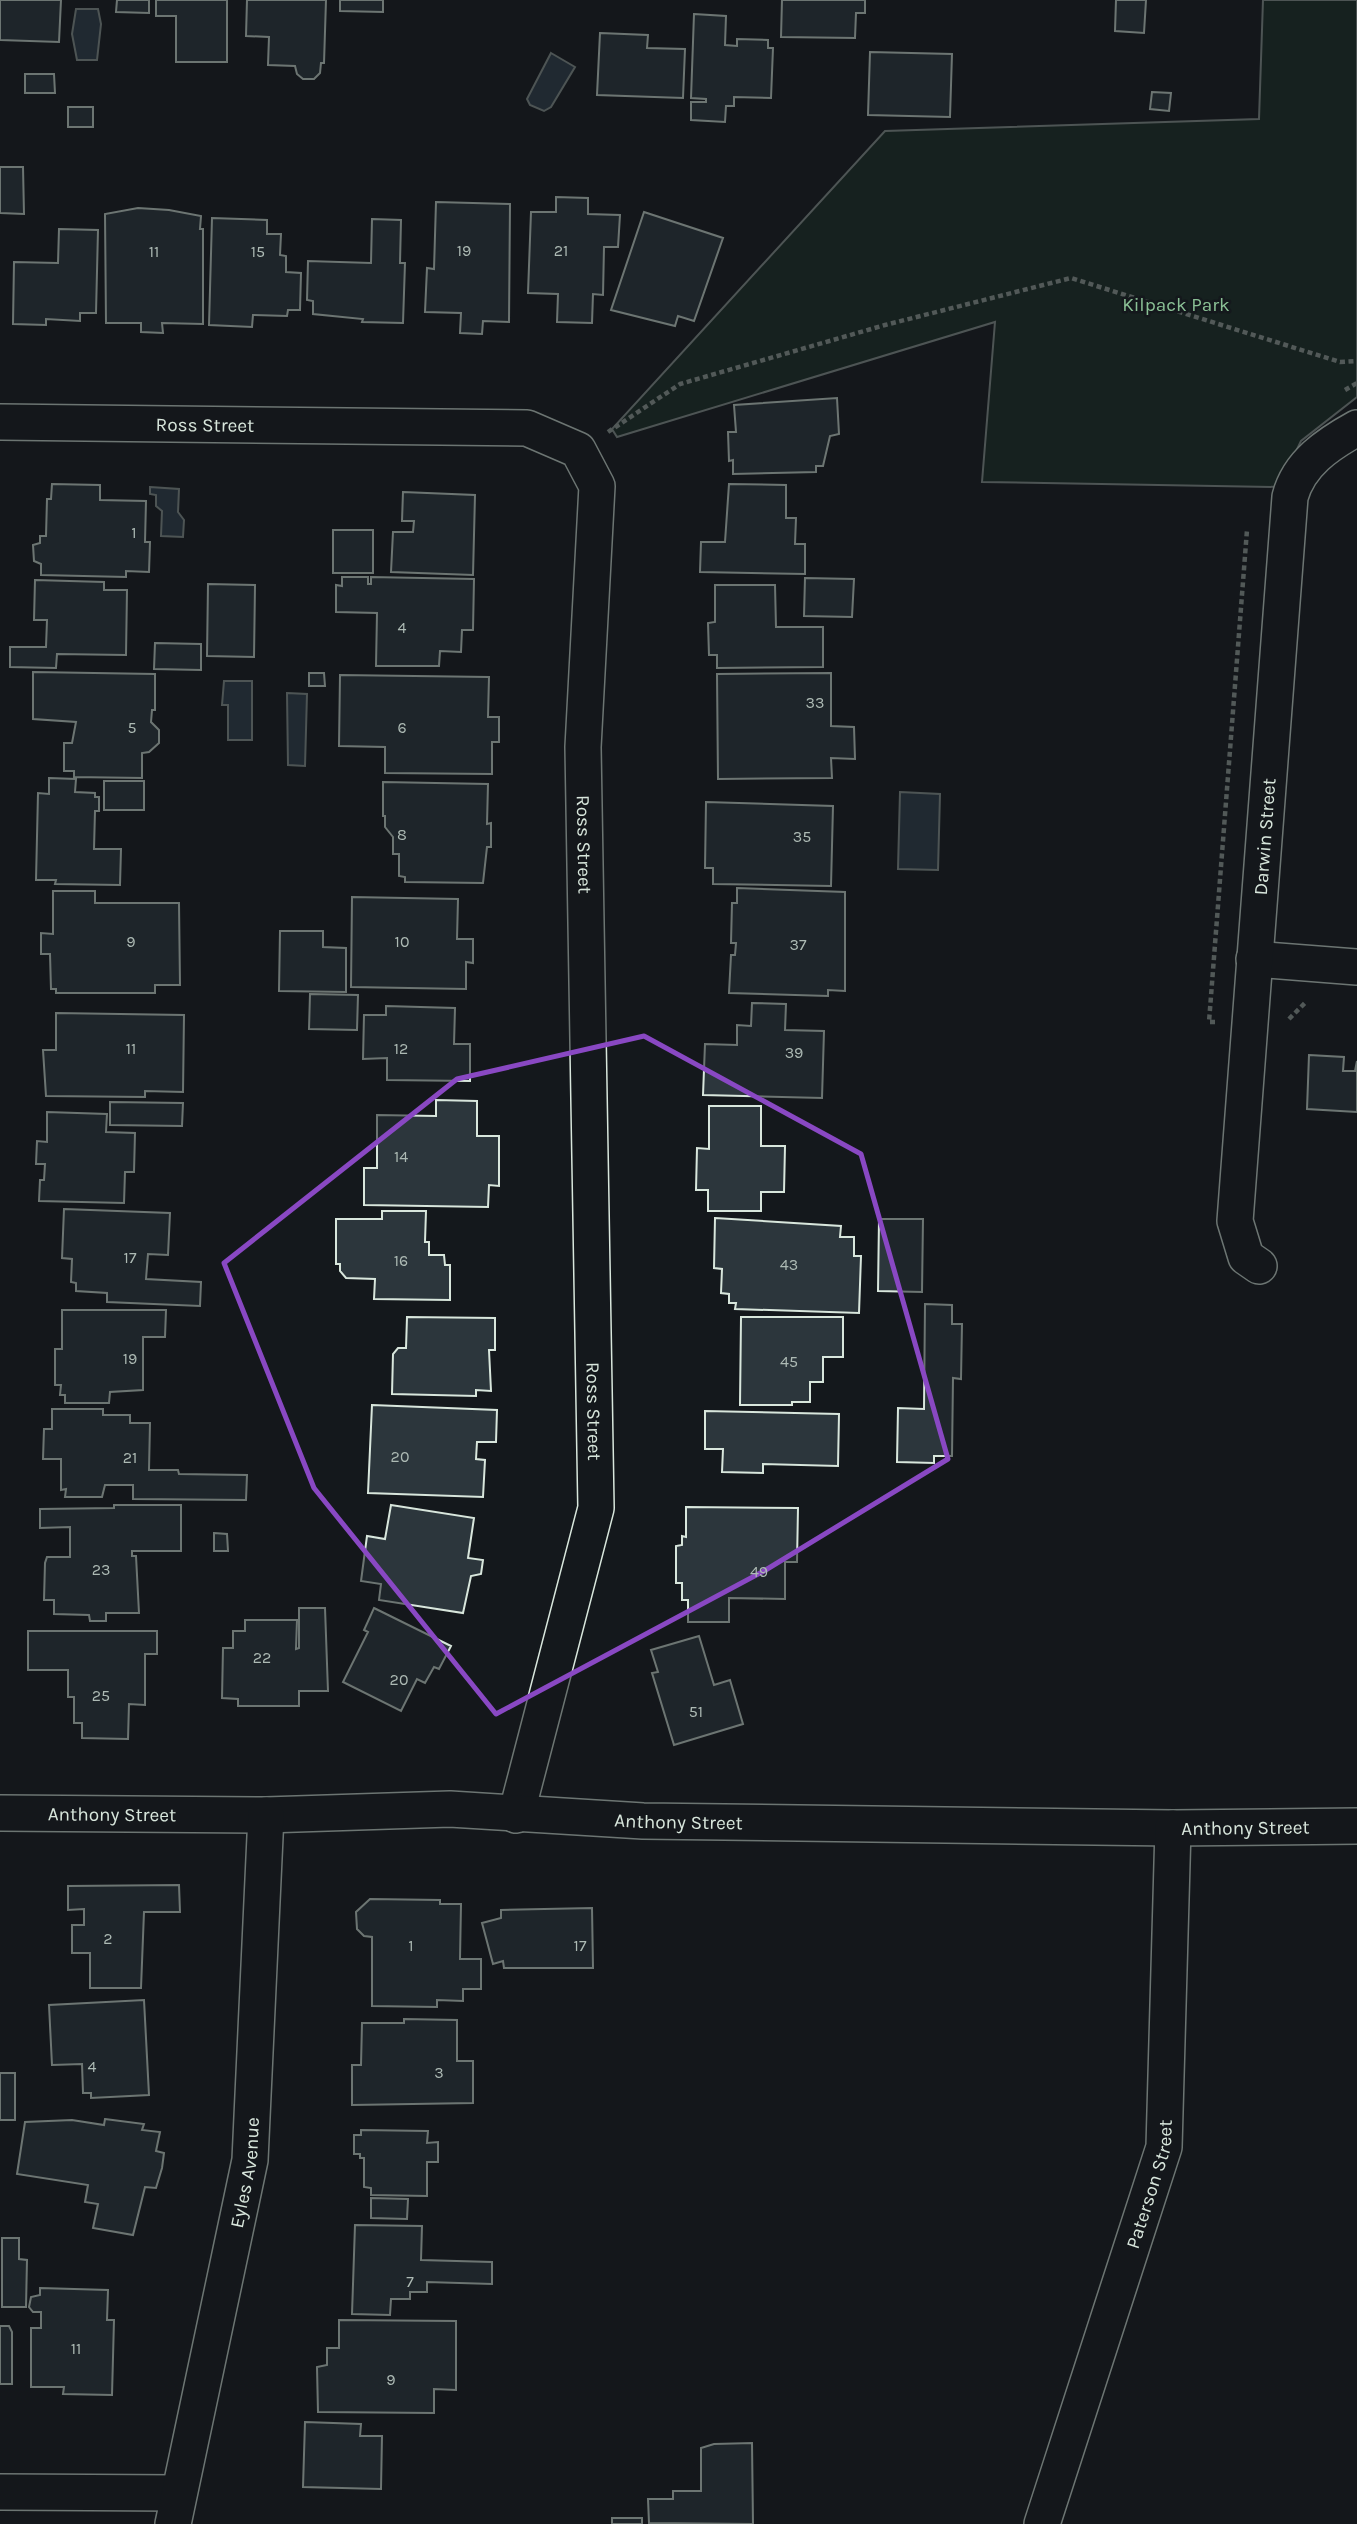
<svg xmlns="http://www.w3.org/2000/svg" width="1357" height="2524" font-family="Karla,sans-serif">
<rect width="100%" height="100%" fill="#14181c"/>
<path fill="#1a2d24" stroke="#939e99" stroke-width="2" d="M1263,0H1357V397L1301,441L1279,487L982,482L995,322L617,437L612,429L885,131L1259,119Z"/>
<path fill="#2f3f4d" stroke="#939e99" stroke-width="2" d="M76,9H98L101,24L97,60H77L72,34Z
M551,53L575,67L551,107L544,111L530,105L527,99Z
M150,487L179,489L178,512L184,520L183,537L161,536L162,511L156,506V495L150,494Z
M224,681H252V740H228V705H222Z
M287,693L307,694L305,766L288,765Z
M900,792L940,794L938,870L898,869Z"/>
<path fill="#2c363c" stroke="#d8e6dc" stroke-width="2" d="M0,0H61L59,42L0,40Z
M117,0H149V13L116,12Z
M156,0H227V62H176V16H156Z
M247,0H326L324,63H321L320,73L314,79H303L297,74L295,66L268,65L269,37L246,36Z
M340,0H383V12L340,11Z
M782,0H865V13H856L855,38L781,37Z
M1116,0H1146L1144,33L1115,31Z
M694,14L726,16L725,45L737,46V39L768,40V48H773L771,98L734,97V106H726L725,122L691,120V102H706V99L691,98Z
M600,33L648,35L647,48L685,49L683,98L597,95Z
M870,52L952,54L950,117L868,115Z
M25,74H54L55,93H25Z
M1152,92L1171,93L1169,111L1150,109Z
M68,107H93V127H68Z
M0,167H23L24,214L0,213Z
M556,197L588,198V214L620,215L618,247H604L603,295L593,294L592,323L557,322L558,294L528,293L531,212H556Z
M436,202L510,204L509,322L483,321L482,334L460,333L461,313L425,312L427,268L434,269Z
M138,208L169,210L201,216L200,229H203V324L162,323L163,333L141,332V323H106L105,214Z
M644,212L723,238L694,321L678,316L675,326L611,310Z
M212,218L267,220V234H281L280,255L286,256V272L301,273L300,310H288L287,316L253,315L252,327L209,325Z
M372,219L401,220L400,263H405L403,323L362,322L363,319L313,314V301L307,300L308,261L371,263Z
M59,229L98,230L96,313H80V321L46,319V325L13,324L14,262L58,263Z
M837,398L839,434L830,436L823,466H816V472L733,474V460L729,461L728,432H736L734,405Z
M52,484L100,485V500L146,501L145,542H150L149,572L126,571V577L41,575V564L34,561L33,545L40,543V536H46L47,499H51Z
M729,484L786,485V518H796L795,544H805V574L700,572L701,542H725Z
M403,492L475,495L473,575L391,572L393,532H413L414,521H402Z
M333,530H373V573H333Z
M342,577H368V584H371V577L474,579L473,630H462L461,652L440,651L439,666H376L377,613L336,612V585L342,586Z
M805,578L854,579L852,617L804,616Z
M35,580L104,582V590H127L126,655L57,654L56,668L10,667V647H46L47,620H34Z
M208,584L255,585L254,657L207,656Z
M715,585H775L776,627H823V667L717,668V655H709L708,623L715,622Z
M155,643L201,644V670L154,669Z
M33,672L155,674V710H152L151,722L159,730V743L149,752L142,753V778L74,777V771H64V743H72L76,722L33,719Z
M309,673H324L325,686H309Z
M831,673V726L854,727L855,759L831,758L832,778L718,779L717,674Z
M340,675L489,677L488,717H499V742H492V774L385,773V747L339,746Z
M49,778L76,779L75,792L95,793V797H99V811H95L94,849H121L120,885L55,884L56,880H36L38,793L49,794Z
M104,781H144V810H104Z
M383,782L488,784L487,824L491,823V847H487L483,883L405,882V877L399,876V854H393V837L385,827V816H383Z
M706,802L833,806L831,886L713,884V868H705Z
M737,888L845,892V991L828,990V996L729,993L731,955H735L736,943H731L732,903H737Z
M53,891H95V903H179L180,985H155V993H56V989H51L50,954H41V933L53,934Z
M352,897L458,899L457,939H473V963L466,962V989L351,987Z
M280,931H323V947L346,948V992L279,991Z
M310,994L358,995L357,1030L309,1029Z
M752,1003L786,1004L785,1030L824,1031L822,1098L703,1095L705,1044L737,1045V1025L751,1026Z
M386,1006L455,1008L454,1044H470V1081L387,1080V1058L363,1059L364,1015H386Z
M56,1013L184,1015L183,1092L145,1091V1097L46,1096L43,1050H56Z
M1309,1055L1344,1057L1343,1071H1355L1357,1061V1112L1307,1109Z
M436,1100L477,1101V1136H499V1186L489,1185L488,1207L364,1205V1168H377V1115L436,1116Z
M110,1102L183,1103L182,1126L110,1125Z
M709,1106H761V1146H785L784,1192H761V1211H708V1190H696L697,1148L709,1149Z
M47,1112L107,1114L106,1132L135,1133L134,1172H125L124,1203L39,1201L40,1180H44L45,1164H36L37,1141L47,1142Z
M64,1209L170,1213L168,1255L148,1254L146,1279L201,1282L200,1306L107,1302V1293L76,1291V1283L71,1282L72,1259L62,1258Z
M382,1211H426L425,1242H429V1255H444L445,1265H450V1300L374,1299L375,1279L346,1278L340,1271V1264H336V1219H382Z
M715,1218L841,1226L840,1237H854V1256H861L859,1313L735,1309L736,1303H729V1294L721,1293L722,1269L714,1268Z
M879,1219H923L922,1292L878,1291Z
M925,1304L952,1305V1324H962L961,1379L953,1378L952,1456H934V1463L897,1462L898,1408L924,1409Z
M62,1310H166L165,1337H143V1390L110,1392L109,1403H65V1395H60L61,1385H55V1349H62Z
M407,1317L495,1318V1350H489L491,1391L476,1390V1396L392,1394L393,1354L398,1348H406Z
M741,1317H843V1357H823V1382H810V1402H792V1405H740Z
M372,1405L497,1410L496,1442H477L476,1459L485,1460L483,1497L368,1493Z
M52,1409H103V1415H130V1423H150L149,1470H178L179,1474L247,1475L246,1500L133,1499V1485H105L102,1497H65L66,1489L61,1490V1459H43L44,1429H52Z
M705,1411L839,1414L838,1466L763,1464V1473L722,1472L723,1449H705Z
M114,1505H181V1551H132V1556H136L139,1613H106V1621H90L89,1615L54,1614V1600H44L45,1563L47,1557H70V1527L40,1528V1509L114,1508Z
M391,1505L474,1518L468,1558L483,1560L481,1574L471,1576L463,1613L379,1600L381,1584L361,1581L367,1536L385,1539Z
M686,1507L798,1508L797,1562H785V1599L729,1598V1622H688V1600H682V1583H676V1546L682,1545V1536L686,1537Z
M214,1533L227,1534L228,1551H214Z
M299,1608H325L328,1691H299V1706H238V1699L222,1698L223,1648H233V1631H245V1620H297L296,1649L299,1648Z
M374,1608L451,1646L439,1669L434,1667L425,1683L417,1679L401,1711L343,1682L368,1632L364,1630Z
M28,1631H157V1654H145V1705L129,1704L128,1739L82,1738V1723H74V1697H68V1670H28Z
M699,1636L714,1685L730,1680L743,1724L674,1745L652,1673L658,1672L651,1650Z
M179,1885L180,1912H144L141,1988H90V1953H72V1925H84V1909L68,1910V1886Z
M370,1899L440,1900V1904H461L460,1959H481V1989H463V2001L437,2000V2007L372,2006V1937L364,1936L357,1929L356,1912Z
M592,1908L593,1968H504L503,1961L493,1964L482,1923L501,1918V1910Z
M144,2000L149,2095L91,2098V2093H83L82,2064L52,2065L49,2005Z
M404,2019L457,2020V2061H473V2103L352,2105V2065H361L362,2023H404Z
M0,2073H15V2120H0Z
M105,2119L144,2124L142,2130L160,2132L156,2151L164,2153L162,2168L156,2188L145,2187L133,2235L93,2228L98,2204L85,2202L88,2185L17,2174L25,2122L72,2120L104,2125Z
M361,2130L428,2131L427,2143L438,2142V2162H427V2196L371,2195V2188L364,2187V2158H360V2154H354V2135H361Z
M371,2198L408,2199L407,2219L371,2218Z
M355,2225L422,2226L421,2260L492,2262V2284L427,2282V2292H410V2299H391L390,2315L352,2314Z
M2,2238H19V2259L27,2260L26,2307H2Z
M40,2288L108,2290L107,2320H114L112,2395L63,2394L64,2387H31V2328H41V2312H33L29,2307L31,2297L40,2295Z
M339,2320L456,2321V2390L434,2389V2413L318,2412L317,2367L327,2365V2348H339Z
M0,2326H9L12,2332V2384H0Z
M305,2422L361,2424L360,2436H382L381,2489L303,2487Z
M752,2443L753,2524L649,2523L648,2499H673V2491H701V2448L714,2444Z
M612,2518H642V2524H612Z"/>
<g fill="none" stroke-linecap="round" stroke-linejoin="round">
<defs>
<g id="street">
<path id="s1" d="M0,422L527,428L578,450L597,486L583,747L596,1508L516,1815"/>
<path d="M1254,959L1357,967"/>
<path id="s2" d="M1259,1266L1246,1257L1235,1221L1290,497C1299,463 1328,444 1357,428"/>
<path id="s3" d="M0,1813L266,1815L450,1809L643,1821L1173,1828L1357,1826"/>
<path d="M0,2492L179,2493"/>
<path id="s4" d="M173,2524L250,2160L266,1815"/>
<path id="s5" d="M1042,2524L1164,2147L1173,1828"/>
</g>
</defs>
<use href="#street" stroke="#d8e6dc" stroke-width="38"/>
<path stroke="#9da8a2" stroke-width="4.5" stroke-dasharray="5 3.5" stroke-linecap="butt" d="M1345,390L1357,383
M608,432L680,384L885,325L1071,278L1340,362L1357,361
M1289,1019L1307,1001
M1215,1022H1209L1247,530"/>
<use href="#street" stroke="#14181c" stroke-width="35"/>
</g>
<path d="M0 0H1357V2524H0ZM644,1036L861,1154L948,1459L764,1571L496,1714L314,1488L224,1263L457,1079Z" fill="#14181c" fill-opacity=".55" fill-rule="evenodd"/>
<path fill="none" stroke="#8948c3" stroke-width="5" stroke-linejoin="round" d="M644,1036L861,1154L948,1459L764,1571L496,1714L314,1488L224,1263L457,1079Z"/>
<g text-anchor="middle" stroke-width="5" stroke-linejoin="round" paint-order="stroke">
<g font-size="16" fill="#adbab4">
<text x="464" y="256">19</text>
<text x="561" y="256">21</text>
<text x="154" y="257">11</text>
<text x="258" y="257">15</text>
<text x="134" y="538">1</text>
<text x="402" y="633">4</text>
<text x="815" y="708">33</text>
<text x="132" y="733">5</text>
<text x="402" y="733">6</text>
<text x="402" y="840">8</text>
<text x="802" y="842">35</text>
<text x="131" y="947">9</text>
<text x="402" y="947">10</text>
<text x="798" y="950">37</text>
<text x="131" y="1054">11</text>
<text x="401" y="1054">12</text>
<text x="794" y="1058">39</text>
<text x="401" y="1162">14</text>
<text x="130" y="1263">17</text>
<text x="401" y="1266">16</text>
<text x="789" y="1270">43</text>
<text x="130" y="1364">19</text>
<text x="789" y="1367">45</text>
<text x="400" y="1462">20</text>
<text x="130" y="1463">21</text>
<text x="101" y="1575">23</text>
<text x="759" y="1577">49</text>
<text x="262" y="1663">22</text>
<text x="399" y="1685">20</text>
<text x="101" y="1701">25</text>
<text x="696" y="1717">51</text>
<text x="108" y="1944">2</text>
<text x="411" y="1951">1</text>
<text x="580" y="1951">17</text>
<text x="92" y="2072">4</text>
<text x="439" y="2078">3</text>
<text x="410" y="2287">7</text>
<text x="76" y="2354">11</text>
<text x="391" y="2385">9</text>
</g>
<g font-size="19" fill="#8ac095" stroke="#14181c">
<text x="1176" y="311">Kilpack Park</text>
</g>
<g font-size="19" fill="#d8e6dc" stroke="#14181c">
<text dy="7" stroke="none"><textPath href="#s1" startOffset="205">Ross Street</textPath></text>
<text dy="7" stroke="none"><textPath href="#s2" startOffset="439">Darwin Street</textPath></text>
<text dy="7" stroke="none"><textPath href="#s1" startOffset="982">Ross Street</textPath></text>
<text dy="7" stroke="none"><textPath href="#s1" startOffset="1549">Ross Street</textPath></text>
<text dy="7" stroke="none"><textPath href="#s3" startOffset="112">Anthony Street</textPath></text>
<text dy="7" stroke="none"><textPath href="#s3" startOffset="679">Anthony Street</textPath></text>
<text dy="7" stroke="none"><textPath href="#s3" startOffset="1246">Anthony Street</textPath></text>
<text dy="7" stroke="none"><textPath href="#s4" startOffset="359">Eyles Avenue</textPath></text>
<text dy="7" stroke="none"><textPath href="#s5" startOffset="357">Paterson Street</textPath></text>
</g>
</g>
</svg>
